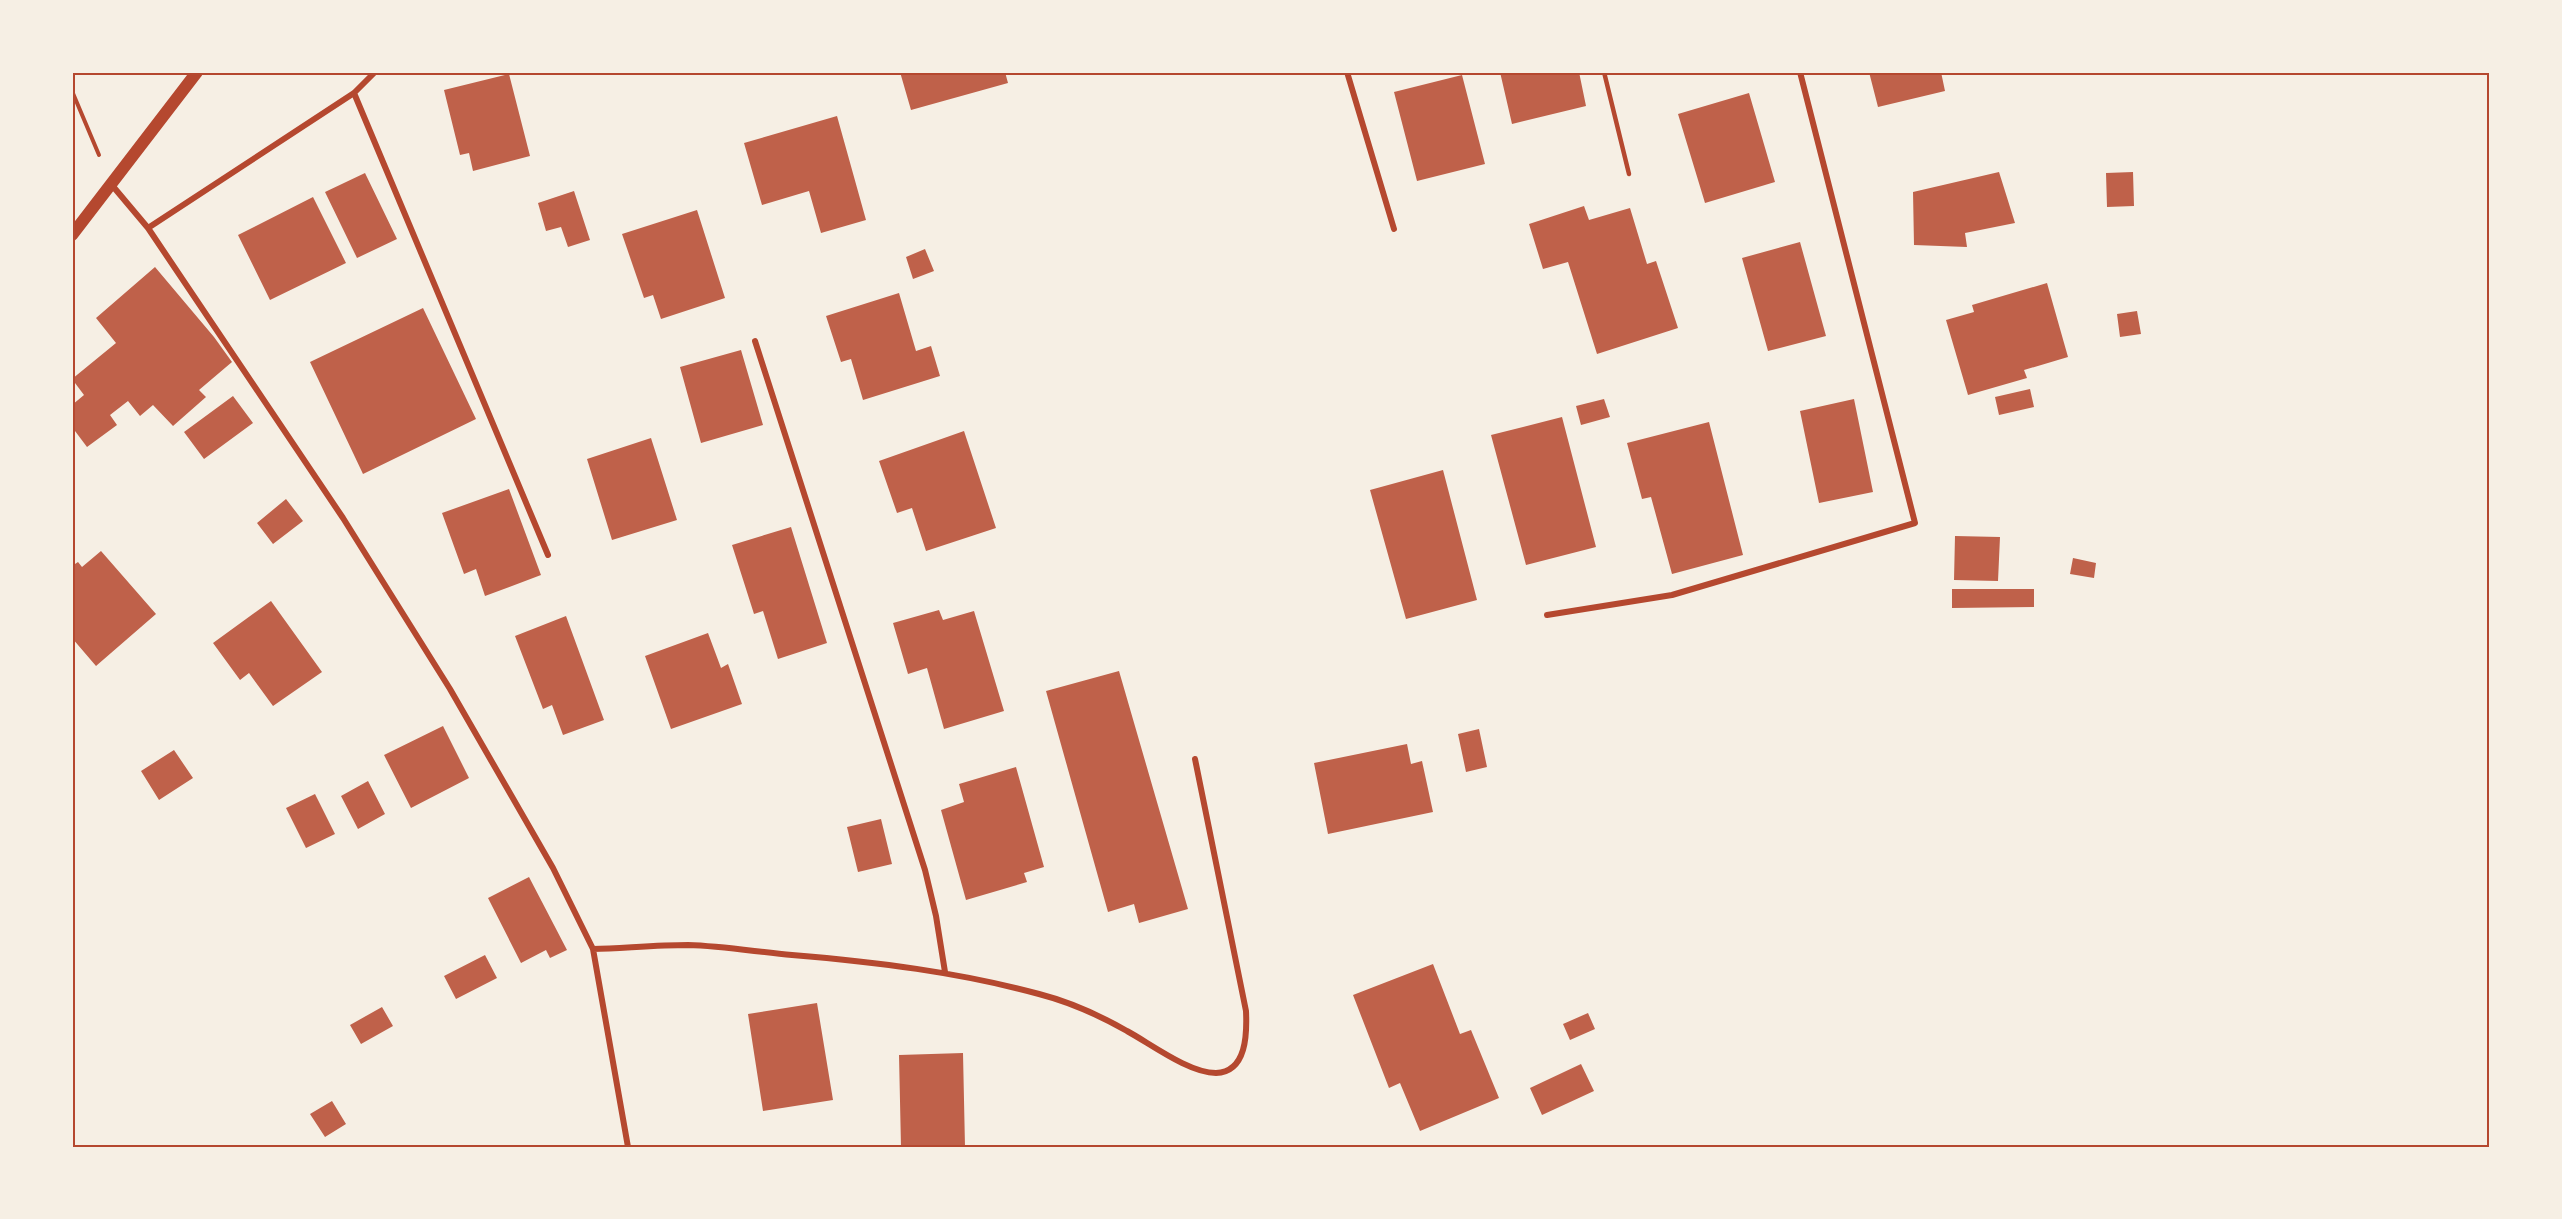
<svg xmlns="http://www.w3.org/2000/svg" width="2562" height="1219" font-family="'Fira Sans Condensed',sans-serif">
<rect width="100%" height="100%" fill="#f6efe4"/>
<path fill="#bf614a" d="M900,72H1005L1008,83L911,110Z
M1500,72H1579L1586,106L1512,124Z
M1869,72H1941L1945,91L1878,107Z
M509,74L530,156L473,171L469,153L460,155L444,90Z
M1462,75L1485,164L1417,181L1394,92Z
M1749,93L1775,182L1705,203L1678,114Z
M837,116L866,220L821,233L809,191L762,205L744,143Z
M1999,172L2015,223L1965,233L1967,247L1914,245L1913,192Z
M2133,172L2134,206L2107,207L2106,173Z
M365,173L397,239L357,258L325,192Z
M574,191L590,240L568,247L561,227L546,231L538,203Z
M313,197L346,263L270,300L238,235Z
M1584,206L1589,220L1630,208L1647,264L1656,261L1678,328L1597,354L1568,262L1543,269L1529,224Z
M697,210L725,298L661,319L653,295L644,298L622,234Z
M1800,242L1826,336L1768,351L1742,258Z
M925,249L934,271L913,279L906,257Z
M155,267L214,337L232,362L199,390L206,397L173,426L153,405L140,416L128,401L110,415L117,425L87,447L72,427V405L84,395L72,379L116,343L96,318Z
M2047,283L2068,357L2024,370L2027,378L1968,395L1946,320L1974,312L1972,305Z
M899,293L916,351L931,346L940,376L863,400L851,359L841,362L826,316Z
M423,308L476,419L363,474L310,362Z
M2137,311L2141,334L2120,337L2117,314Z
M741,350L763,425L701,443L680,367Z
M2030,389L2034,407L1999,415L1995,397Z
M233,396L253,423L204,459L184,432Z
M1604,399L1610,417L1581,425L1576,406Z
M1854,399L1873,492L1819,503L1800,411Z
M1562,417L1596,547L1526,565L1491,435Z
M1709,422L1743,555L1672,574L1651,497L1642,499L1627,443Z
M964,431L996,528L926,551L912,508L897,513L879,461Z
M651,438L677,520L612,540L587,459Z
M1443,470L1477,600L1406,619L1370,490Z
M509,489L541,575L485,596L476,569L464,574L442,513Z
M286,499L303,521L273,544L257,523Z
M791,527L827,643L778,659L763,611L754,614L732,545Z
M1955,536L2000,537L1998,581L1954,580Z
M101,551L156,614L96,666L72,638V566L78,562L82,567Z
M2073,558L2096,563L2094,578L2070,574Z
M1952,589H2034V607L1952,608Z
M271,601L322,672L273,706L249,673L240,680L213,643Z
M939,610L943,620L974,611L1004,711L944,729L927,668L908,674L893,623Z
M566,616L604,720L563,735L552,705L543,709L515,636Z
M708,633L721,668L728,664L742,704L671,729L645,656Z
M1119,671L1188,909L1139,923L1134,904L1108,912L1046,691Z
M443,726L469,778L411,808L384,755Z
M1479,729L1487,767L1466,772L1458,734Z
M1407,744L1411,764L1422,761L1433,812L1328,834L1314,763Z
M174,750L193,778L159,800L141,771Z
M1016,767L1044,867L1024,873L1027,882L966,900L941,810L964,802L959,784Z
M368,781L385,814L358,829L341,796Z
M315,794L335,834L306,848L286,808Z
M881,819L892,864L858,872L847,827Z
M529,877L567,950L550,958L546,950L521,963L488,898Z
M485,955L497,978L456,999L444,976Z
M1433,964L1460,1034L1471,1030L1499,1098L1420,1131L1400,1083L1389,1088L1353,995Z
M817,1003L833,1100L763,1111L748,1014Z
M382,1007L393,1026L361,1044L350,1025Z
M1588,1013L1595,1029L1570,1040L1563,1024Z
M963,1053L965,1147H901L899,1055Z
M1581,1064L1594,1091L1542,1115L1530,1088Z
M332,1101L346,1124L325,1137L310,1114Z"/>
<g fill="none" stroke-linecap="round" stroke-linejoin="round">
<path stroke="#b5482f" stroke-width="4" d="M72,91L99,155"/>
<path stroke="#b5482f" stroke-width="4.5" d="M1604,72L1629,174"/>
<path stroke="#b5482f" stroke-width="6" d="M1347,72L1394,229
M354,93L548,555
M111,184L148,228L343,518L450,689L553,868L593,949L628,1147
M148,228L354,93L375,72
M755,341L925,870L936,916L945,972
M1547,615L1672,595L1915,523L1800,72
M593,949C625,948 657,945 688,945C723,946 758,952 792,955C876,962 958,972 1039,994C1070,1002 1099,1015 1127,1031C1151,1044 1189,1073 1216,1073C1247,1072 1247,1033 1246,1011L1195,759"/>
<path stroke="#b5482f" stroke-width="12" d="M72,235L197,72"/>
</g>
<rect width="2562" height="1219" fill="none" stroke="#f6efe4" stroke-width="147"/>
<rect x="74" y="74" width="2414" height="1072" fill="none" stroke="#b5482f" stroke-width="2"/>
</svg>
